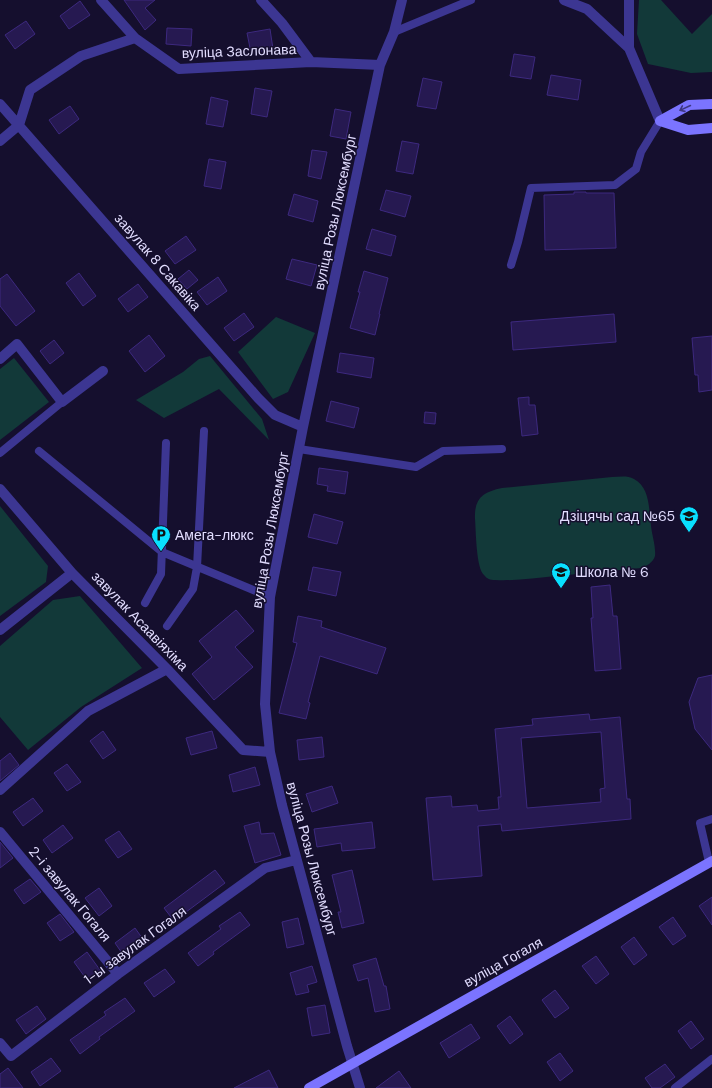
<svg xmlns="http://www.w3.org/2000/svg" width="712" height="1088" font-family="'DM Sans',sans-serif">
<rect width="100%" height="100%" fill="#150f2e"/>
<path fill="#123939" d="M639,0H661L692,34L712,14V72L691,73L648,64L637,34Z
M276,317L315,333L288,392L273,399L238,352Z
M210,356L262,419L269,440L219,389L164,418L136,400L183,372L199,359Z
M14,358L49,402L0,440V369Z
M612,477C619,477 627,475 634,479C650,487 649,510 651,526C652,535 656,547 655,556C653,563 646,566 641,568C613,571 584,573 556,576C536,578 515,581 495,580C490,580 487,579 484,575C476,568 476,530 475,519C474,498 483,492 502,488Z
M0,506L48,566L46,582L0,616Z
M80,596L142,668L81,707L28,750L0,717V646L53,600Z"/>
<path fill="#261951" stroke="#3d297f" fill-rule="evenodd" d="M124,0H155L145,8L156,20L145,30Z
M80,1L90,15L69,29L60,16Z
M26,21L35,34L15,49L5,35Z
M167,28L192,29L191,46L166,44Z
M270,29L273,49L251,53L247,33Z
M514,54L535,57L531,79L510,76Z
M551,75L581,80L578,100L547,95Z
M423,78L442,82L436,109L417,106Z
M255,88L272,91L267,117L251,114Z
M211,97L228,101L223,127L206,124Z
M70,106L79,119L59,134L49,120Z
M335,109L351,112L346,139L330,136Z
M402,141L419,144L413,174L396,171Z
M312,150L327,152L321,179L308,176Z
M209,159L226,162L221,189L204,186Z
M386,190L411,196L405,217L380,210Z
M574,192H586V193H614L616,248L545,250L544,195L574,194Z
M294,194L318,201L313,222L288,215Z
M372,229L396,236L391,256L366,249Z
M186,236L196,250L175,264L165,251Z
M292,259L317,265L311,286L286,279Z
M189,270L198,280L187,289L178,279Z
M364,271L388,278L379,314H380L375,335L350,328L360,292H358Z
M79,273L96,296L83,306L66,283Z
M7,274L35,311L16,326L0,306V279Z
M218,277L227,291L207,305L197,292Z
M138,284L148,297L128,312L118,299Z
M244,313L254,327L234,341L224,328Z
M614,314L616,342L513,350L511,322Z
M149,335L165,356L145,372L129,351Z
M712,336V390L699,392L698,375H695L692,338Z
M54,340L64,353L50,364L40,351Z
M340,353L374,358L371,378L337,372Z
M529,397V405H535L538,434L522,436L518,398Z
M331,401L359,408L354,428L326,421Z
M425,412L436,413L435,424L424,423Z
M319,468L348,472L345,494L327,491L328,486L317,484Z
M314,514L343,522L337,544L308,537Z
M313,567L341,572L336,596L308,590Z
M610,585L613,616H617L621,669L595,671L591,618H593L591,587Z
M236,610L254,631L235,647L253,667L214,700L192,674L212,657L199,641Z
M298,616L322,621L321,627L386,648L377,674L320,656L308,702L310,703L306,719L279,713L297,643L293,642Z
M712,675V750L695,729L689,702L698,678Z
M589,714L590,720L620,717L627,799H630L631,819L502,831L501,824L478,826L482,876L433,880L426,798L451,796L452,807L477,805L478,811L499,809L498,797H501L495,729L533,725L532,719ZM601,732L605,788L600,789L601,802L527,808L521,738Z
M103,731L116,750L103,759L90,741Z
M212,731L217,748L191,755L186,738Z
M322,737L324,757L299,760L297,740Z
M10,753L19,765L0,781V761Z
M67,764L81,782L67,791L54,773Z
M255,767L260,785L233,792L229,775Z
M332,786L338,803L312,812L306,794Z
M33,798L43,811L23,826L13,812Z
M259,822L261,834L274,833L281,855L255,863L244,826Z
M372,822L375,848L342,851L341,843L317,847L314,829Z
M63,825L73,838L52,853L43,840Z
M119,831L132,849L118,858L105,840Z
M0,842L13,858L0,868Z
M215,870L225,883L174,921L164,908Z
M352,870L364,923L342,928L338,912H341L332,875Z
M30,879L41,892L24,904L14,890Z
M99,888L112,906L99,916L85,898Z
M712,897V925L699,906Z
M240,912L250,925L213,952L214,954L198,966L188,953L221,929L219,926Z
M60,914L74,932L60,941L47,923Z
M673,917L686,936L673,945L659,927Z
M298,918L304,944L287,948L282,922Z
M135,928L145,942L124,956L115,943Z
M634,937L647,955L634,965L621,947Z
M87,952L100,970L87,980L74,962Z
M596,956L609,974L596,984L582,966Z
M376,958L384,986H386L390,1009L375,1012L368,978L358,981L353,965Z
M312,966L317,982L307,985L309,992L296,995L290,973Z
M165,969L175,982L154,997L144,983Z
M555,990L569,1008L555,1018L542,1000Z
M125,998L135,1011L99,1037L100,1039L80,1054L70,1040L106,1015L104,1012Z
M325,1005L330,1033L312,1036L307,1008Z
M37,1006L46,1019L26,1034L16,1020Z
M510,1016L523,1034L510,1044L497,1026Z
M691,1021L704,1039L691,1049L678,1031Z
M471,1024L480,1038L449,1058L440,1043Z
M560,1053L573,1071L560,1081L547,1062Z
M51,1058L61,1071L40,1086L31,1072Z
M665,1064L675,1077L660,1088H652L645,1078Z
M8,1068L23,1088H0V1074Z
M269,1070L278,1088H234Z
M399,1071L411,1088H376Z"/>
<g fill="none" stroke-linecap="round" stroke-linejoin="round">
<path stroke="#3c3692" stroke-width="8" d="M394,32L471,0
M511,265L518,242L531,188L615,185L636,169L641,152L660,121
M299,449L416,467L443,451L502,449
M39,451L162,552L270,597
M0,453L62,402
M145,603L161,574L166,443
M167,626L193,589L197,567L204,431
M709,862L700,823L712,819
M675,1088L712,1059"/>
<path stroke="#3c3692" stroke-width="10" d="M101,0L135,38L179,69L311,62L380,65
M261,0L282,23L311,62
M564,0L587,9L629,48L660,121
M629,0V48
M0,104L258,398L275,415L303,427
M0,141L19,125L30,90L81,56L135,38
M0,359L17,344L62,402L103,371
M0,489L72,573L167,669L243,750L270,752
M0,630L72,573
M0,790L88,711L167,669
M0,832L118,974
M0,1043L11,1056L118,974L265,868L296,860
M360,1088L347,1046L282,805L270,752L265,704L270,597L303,427L380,65L394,32L402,0"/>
<path stroke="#7b74ff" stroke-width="10" d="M660,121L689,105L712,104
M660,121L688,130L712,128
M309,1088L712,861"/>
</g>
<defs><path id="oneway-shaft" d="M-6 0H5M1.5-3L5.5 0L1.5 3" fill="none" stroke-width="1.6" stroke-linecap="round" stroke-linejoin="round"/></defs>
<use stroke="#3e3782" href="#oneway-shaft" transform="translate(685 108) rotate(155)"/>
<defs>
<symbol id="school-pin" viewBox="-11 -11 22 30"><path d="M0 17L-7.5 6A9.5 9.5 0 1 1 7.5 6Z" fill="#09e0ff" stroke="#150f2e"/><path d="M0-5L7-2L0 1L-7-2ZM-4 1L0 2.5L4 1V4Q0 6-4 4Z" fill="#111"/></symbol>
<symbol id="parking-pin" viewBox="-11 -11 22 30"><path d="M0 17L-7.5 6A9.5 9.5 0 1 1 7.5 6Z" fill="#09e0ff" stroke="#150f2e"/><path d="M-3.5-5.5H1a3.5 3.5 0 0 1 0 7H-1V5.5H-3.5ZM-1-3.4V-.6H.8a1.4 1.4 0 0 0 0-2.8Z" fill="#111"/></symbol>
</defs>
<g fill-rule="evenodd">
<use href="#school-pin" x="678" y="505" width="22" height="30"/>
<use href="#parking-pin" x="150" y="524" width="22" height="30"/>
<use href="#school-pin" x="550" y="561" width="22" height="30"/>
</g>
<g text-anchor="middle" stroke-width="3" stroke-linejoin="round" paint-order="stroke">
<g font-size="14" fill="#e2ddff" stroke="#150f2e">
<text transform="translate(239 51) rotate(-2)" y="5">вуліца Заслонава</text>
<text transform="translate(335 212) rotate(-78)" y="5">вуліца Розы Люксембург</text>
<text transform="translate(158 262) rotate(49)" y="5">завулак 8 Сакавіка</text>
<text transform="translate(270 530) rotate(-80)" y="5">вуліца Розы Люксембург</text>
<text transform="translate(140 621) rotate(46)" y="5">завулак Асаавіяхіма</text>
<text transform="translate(312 859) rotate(75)" y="5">вуліца Розы Люксембург</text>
<text transform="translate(70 894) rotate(50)" y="5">2-і завулак Гогаля</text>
<text transform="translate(135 945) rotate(-36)" y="5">1-ы завулак Гогаля</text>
<text transform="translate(503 962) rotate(-29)" y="5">вуліца Гогаля</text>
</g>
<g font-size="14" fill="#e2ddff" stroke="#150f2e" text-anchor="start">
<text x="675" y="521" text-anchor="end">Дзіцячы сад №65</text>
<text x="175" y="540">Амега-люкс</text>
<text x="575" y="577">Школа № 6</text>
</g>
</g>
</svg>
